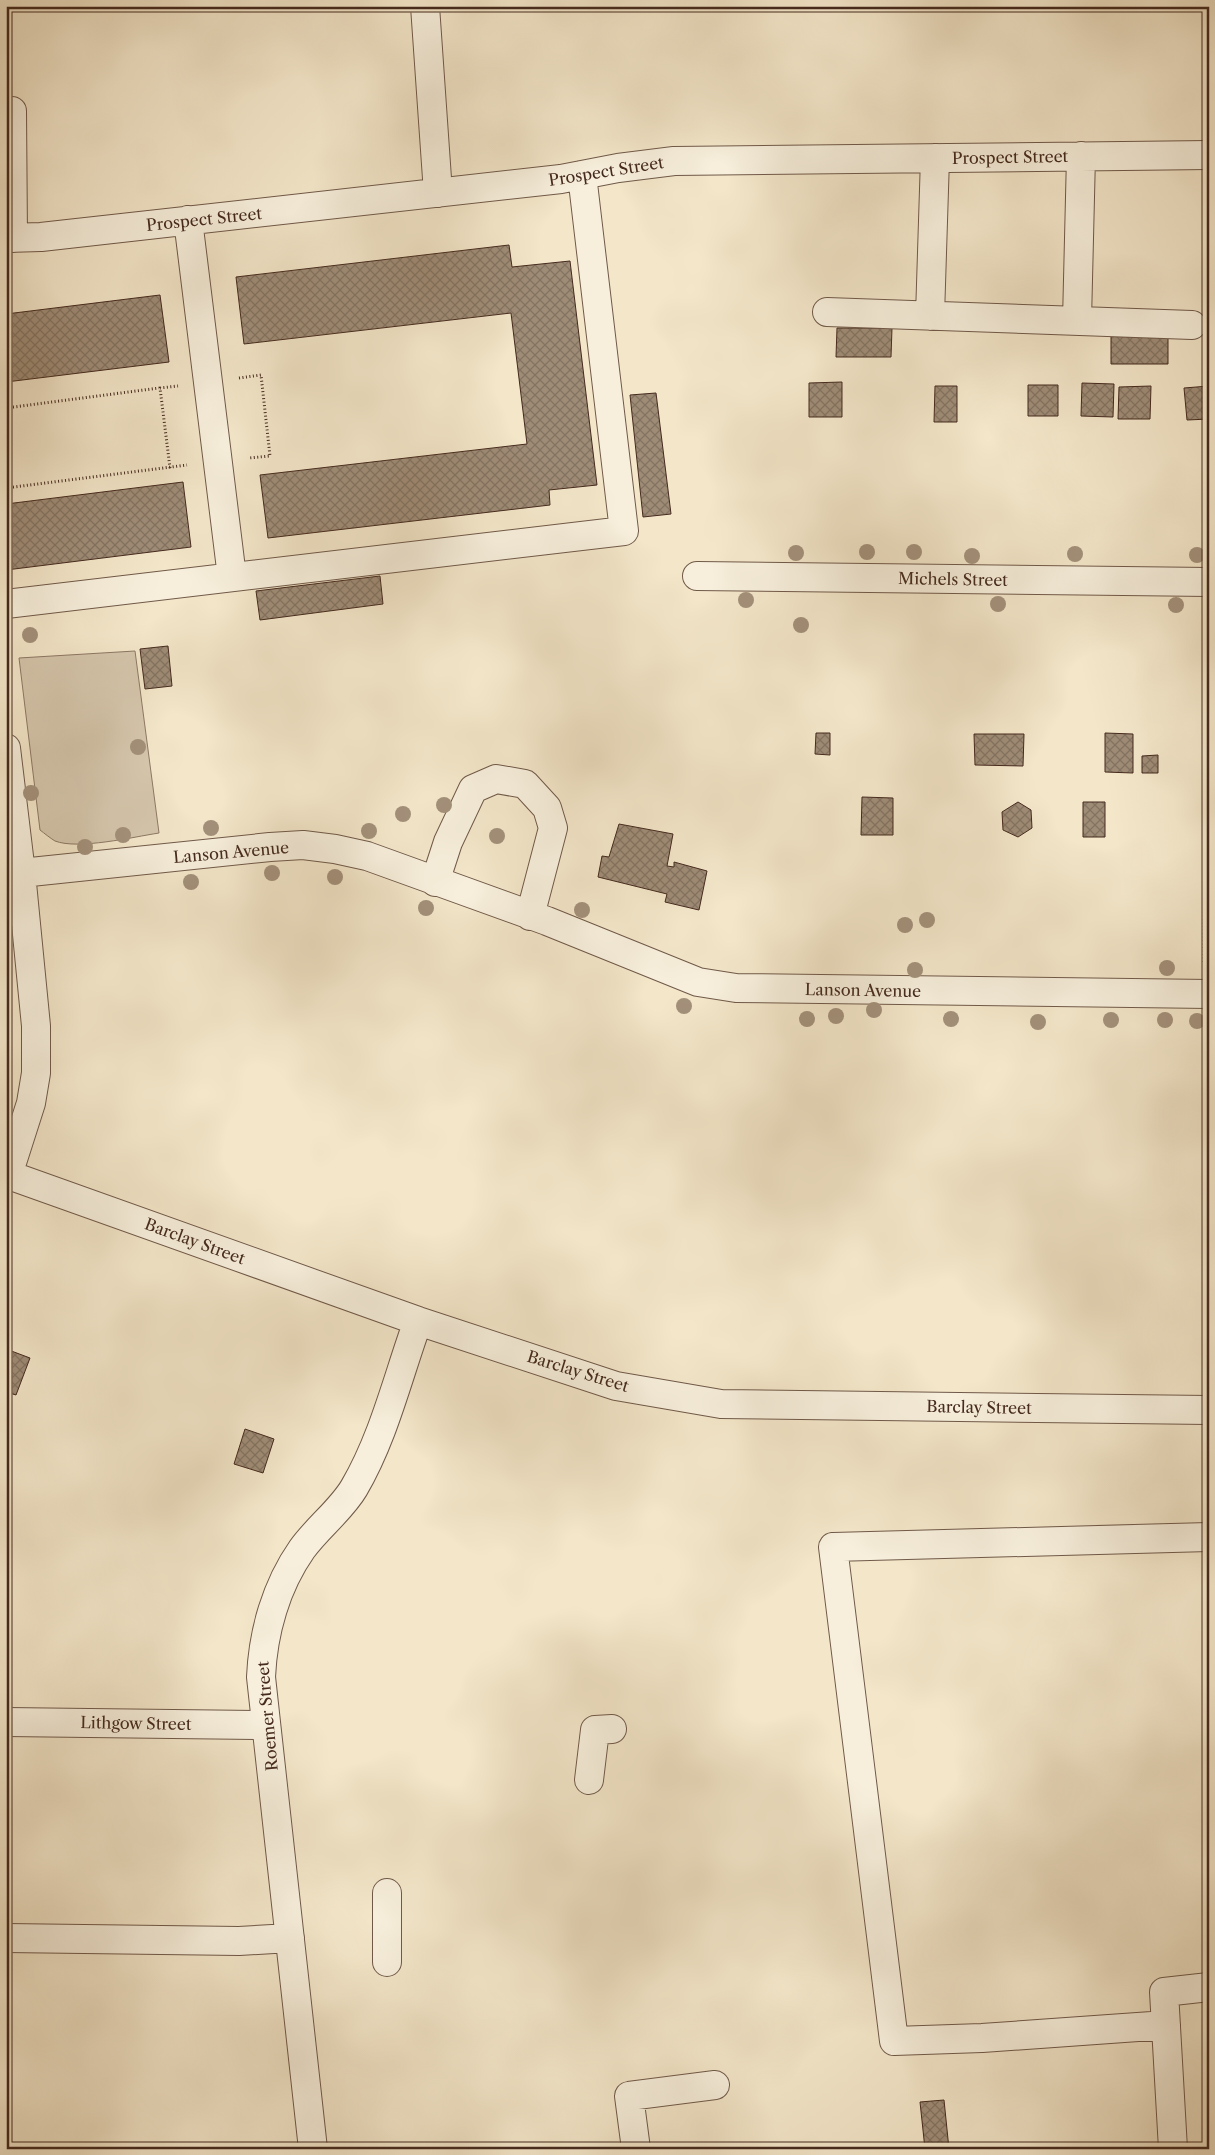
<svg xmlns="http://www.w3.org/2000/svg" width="1215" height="2155" font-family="'Libre Caslon Text',serif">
<defs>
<pattern id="building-cross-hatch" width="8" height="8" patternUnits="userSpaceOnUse" patternTransform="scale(1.25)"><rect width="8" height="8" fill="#9f8c77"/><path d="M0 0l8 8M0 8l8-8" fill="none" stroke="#837361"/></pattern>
</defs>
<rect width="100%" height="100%" fill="#f3e6c9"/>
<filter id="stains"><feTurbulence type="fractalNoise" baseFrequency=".004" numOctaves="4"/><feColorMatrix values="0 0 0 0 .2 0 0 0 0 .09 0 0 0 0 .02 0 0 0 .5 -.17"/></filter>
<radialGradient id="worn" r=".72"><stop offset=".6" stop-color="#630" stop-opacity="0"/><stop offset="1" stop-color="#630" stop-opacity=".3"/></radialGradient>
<path fill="#d5c6ac" stroke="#8d7865" d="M135,651L159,833C133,837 78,850 55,841C50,838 44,833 40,830L19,658Z"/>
<path fill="url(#building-cross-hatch)" stroke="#452a1e" d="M509,245L512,267L570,261L597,485L549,490L550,505L268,538L260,475L527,444L511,313L244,344L236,277Z
M160,295L169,362L6,382V314Z
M837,328H892L891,357H836Z
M1111,334H1168V364H1111Z
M842,382V417H809V383Z
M1082,383L1114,384L1113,417L1081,416Z
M1028,385H1058V416H1028Z
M935,386H957V422H934Z
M1151,386L1150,419H1118L1119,387Z
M1209,386V419L1187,420L1184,388Z
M656,393L671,514L643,517L630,395Z
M183,482L191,547L6,570V504Z
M380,576L383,604L260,620L256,591Z
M168,646L172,686L145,689L140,649Z
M816,733H830V755L815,754Z
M1105,733L1133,734V773L1105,772Z
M974,734H1024L1023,766L975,765Z
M1158,755V773H1142V756Z
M862,797L893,798V835H861Z
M1018,802L1031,810L1032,828L1018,837L1003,830L1002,812Z
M1083,802H1105V837H1083Z
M619,824L673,834L667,866L674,867V862L707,871L699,910L665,902L667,894L598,877L602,856L609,857Z
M6,1349L30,1358L16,1395L6,1392Z
M245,1429L274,1439L263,1473L234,1464Z
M944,2100L949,2149H925L920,2102Z"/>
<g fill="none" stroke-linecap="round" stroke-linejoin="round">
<defs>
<path id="minor" d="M425,6L438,193
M12,111L13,238
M188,220L232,577
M6,238L41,237L561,179L618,168L674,161L1209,155
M827,312L1192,325
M930,316L935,158
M1077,321L1081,156
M697,576L1209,582
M6,604L624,531L582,175
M6,748L21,873L36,1026V1073L31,1103L8,1175
M21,873L270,847L303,845L335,849L367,856L547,921L698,982L736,988L1209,994
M435,882L448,842L473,789L496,779L525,784L547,808L553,828L530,916
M6,1174L418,1321L616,1386L721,1404L1209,1410
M6,1722L266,1725
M589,1780L595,1730L612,1729
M387,1893V1962
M6,1938L239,1941L290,1938
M1166,2025L982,2038L894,2041L833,1547L1209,1537
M313,2149L261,1677C263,1632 276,1586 302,1549C318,1527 341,1510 354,1488C384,1437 398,1376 418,1321
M636,2149L629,2096L715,2085
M1173,2149L1164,1992L1209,1987"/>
</defs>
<use href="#minor" stroke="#705949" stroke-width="30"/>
<path stroke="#452a1e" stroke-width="3" stroke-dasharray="1 2.5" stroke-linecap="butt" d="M239,378L261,375L270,456L249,458
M6,408L159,388
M170,468L160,388L178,386
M6,488L187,465
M1204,962L1205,846H1209"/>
<use href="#minor" stroke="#f7efdc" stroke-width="28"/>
</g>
<g fill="#a3907a">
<circle cx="867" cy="552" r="8"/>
<circle cx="914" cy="552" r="8"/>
<circle cx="796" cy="553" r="8"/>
<circle cx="1075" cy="554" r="8"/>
<circle cx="1197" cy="555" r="8"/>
<circle cx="972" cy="556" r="8"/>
<circle cx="746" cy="600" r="8"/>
<circle cx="998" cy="604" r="8"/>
<circle cx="1176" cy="605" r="8"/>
<circle cx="801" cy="625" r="8"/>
<circle cx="30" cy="635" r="8"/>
<circle cx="138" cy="747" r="8"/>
<circle cx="31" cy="793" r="8"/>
<circle cx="444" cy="805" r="8"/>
<circle cx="403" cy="814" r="8"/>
<circle cx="211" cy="828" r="8"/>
<circle cx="369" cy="831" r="8"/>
<circle cx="123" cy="835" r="8"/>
<circle cx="497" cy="836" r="8"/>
<circle cx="85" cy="847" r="8"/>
<circle cx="272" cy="873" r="8"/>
<circle cx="335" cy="877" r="8"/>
<circle cx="191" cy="882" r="8"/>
<circle cx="426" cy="908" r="8"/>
<circle cx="582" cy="910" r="8"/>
<circle cx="927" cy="920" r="8"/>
<circle cx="905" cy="925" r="8"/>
<circle cx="1167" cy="968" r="8"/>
<circle cx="915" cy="970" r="8"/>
<circle cx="684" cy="1006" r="8"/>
<circle cx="874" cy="1010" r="8"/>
<circle cx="836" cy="1016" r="8"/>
<circle cx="807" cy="1019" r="8"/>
<circle cx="951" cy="1019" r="8"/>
<circle cx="1111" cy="1020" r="8"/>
<circle cx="1165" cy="1020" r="8"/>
<circle cx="1197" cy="1021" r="8"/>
<circle cx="1038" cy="1022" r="8"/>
</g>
<g text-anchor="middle" stroke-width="4.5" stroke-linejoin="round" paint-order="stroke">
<g font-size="16" fill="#452a1e" stroke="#f7efdc">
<text transform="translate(1010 157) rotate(-1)" y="6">Prospect Street</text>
<text transform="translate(606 171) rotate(-9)" y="6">Prospect Street</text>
<text transform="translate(204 219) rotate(-6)" y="6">Prospect Street</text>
<text transform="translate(953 579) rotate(1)" y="6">Michels Street</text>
<text transform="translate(231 852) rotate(-5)" y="6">Lanson Avenue</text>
<text transform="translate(863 990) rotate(1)" y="6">Lanson Avenue</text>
<text transform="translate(195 1241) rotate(20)" y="6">Barclay Street</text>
<text transform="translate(578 1371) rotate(17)" y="6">Barclay Street</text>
<text transform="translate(979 1407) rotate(1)" y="6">Barclay Street</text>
<text transform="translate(267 1716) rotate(-95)" y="6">Roemer Street</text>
<text transform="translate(136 1723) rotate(1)" y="6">Lithgow Street</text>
</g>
</g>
<rect width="1215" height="2155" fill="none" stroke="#f3e6c9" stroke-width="25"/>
<rect x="8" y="8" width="1200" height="2140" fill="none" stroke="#452a1e" stroke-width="2.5"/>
<rect x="12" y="12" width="1190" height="2130" fill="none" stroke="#452a1e"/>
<rect width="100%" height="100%" filter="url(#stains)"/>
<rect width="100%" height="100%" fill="url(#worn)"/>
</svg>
